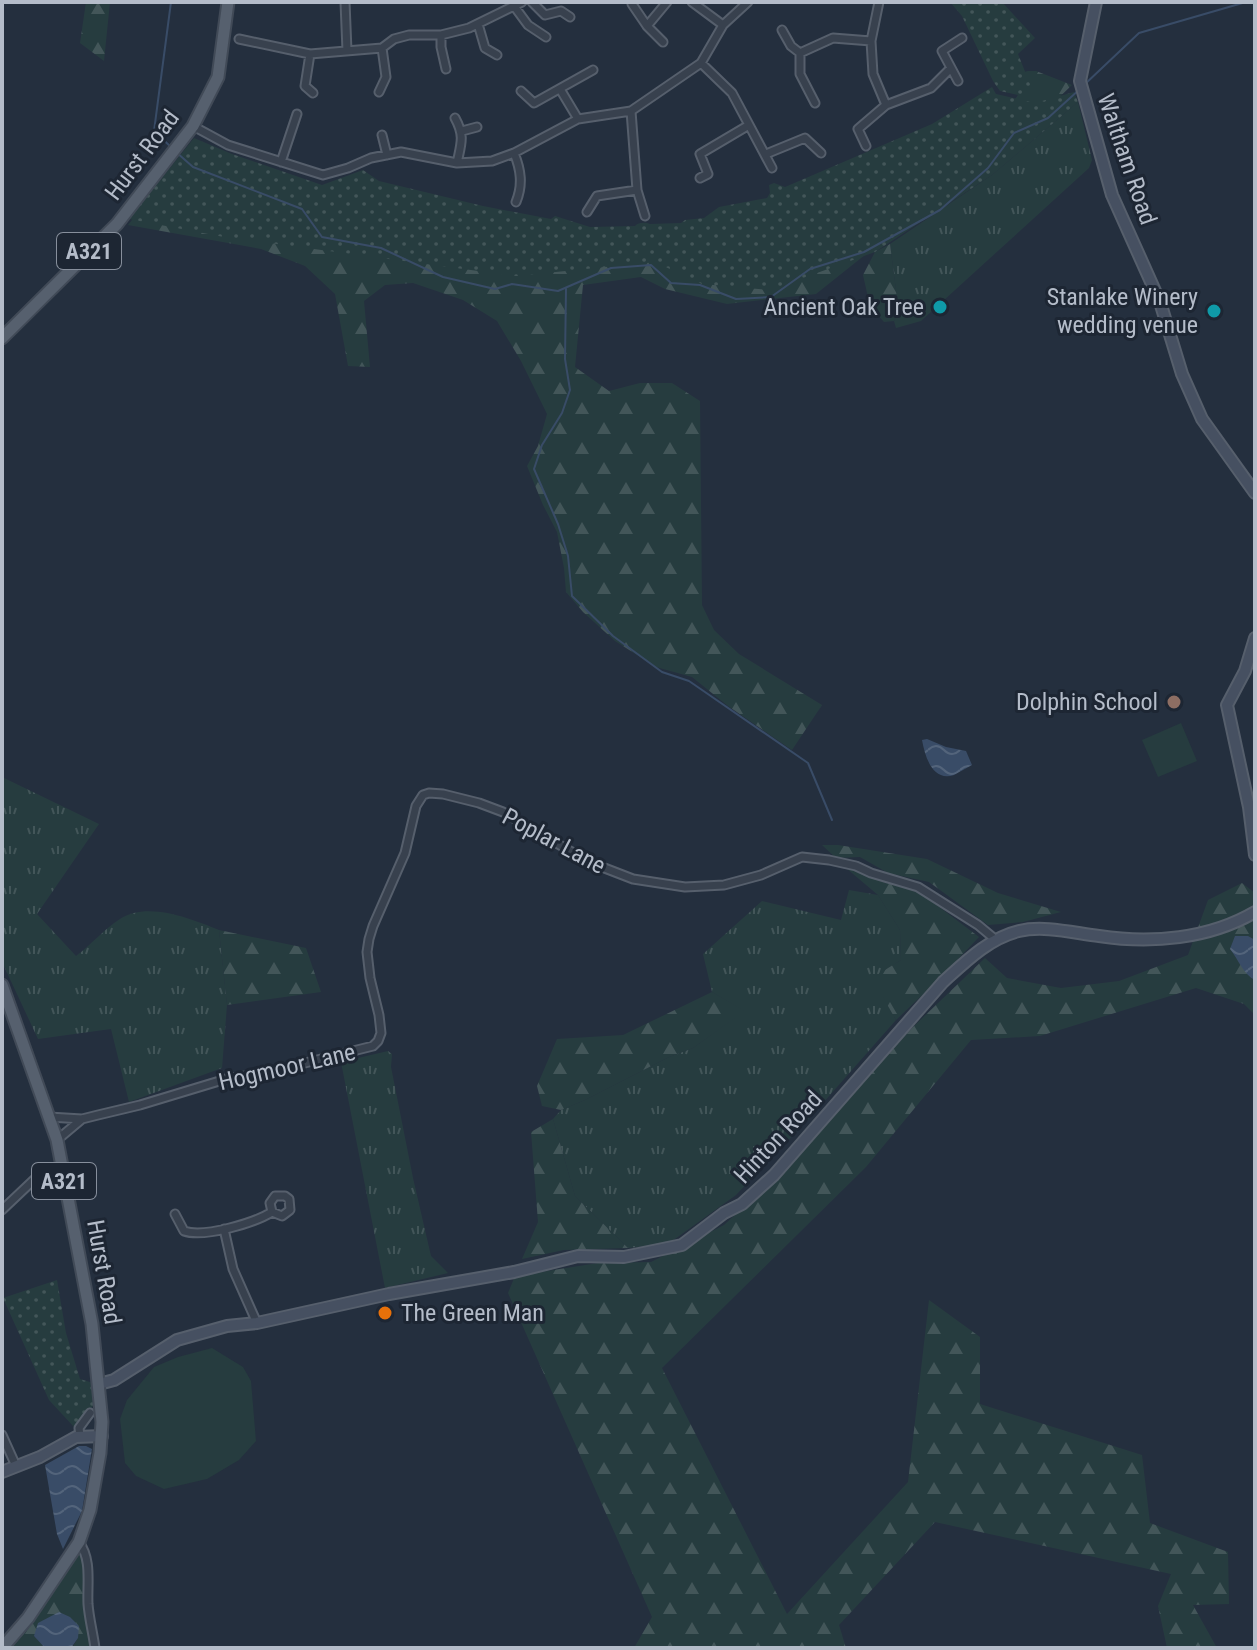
<svg xmlns="http://www.w3.org/2000/svg" width="1257" height="1650" font-family="'Roboto Condensed',sans-serif">
<defs>
<pattern id="grass-tufts" width="24" height="20" patternUnits="userSpaceOnUse" patternTransform="scale(2)"><rect width="24" height="20" fill="#263c3f"/><path d="M3 7l-1-3M5 7V3M7 7l1-3M15 17l-1-3M17 17v-4M19 17l1-3" fill="none" stroke="#435659"/></pattern>
<pattern id="forest-firs" width="22" height="20" patternUnits="userSpaceOnUse" patternTransform="scale(2)"><rect width="22" height="20" fill="#263c3f"/><path d="M5 1l3.5 6h-7zM16 11l3.5 6h-7z" fill="#435659"/></pattern>
<pattern id="park-dots" width="8" height="8" patternUnits="userSpaceOnUse" patternTransform="scale(2)"><rect width="8" height="8" fill="#263c3f"/><path d="M2 2h.1M6 6h.1" fill="none" stroke="#435659" stroke-width="1.8" stroke-linecap="round"/></pattern>
<pattern id="water-waves" width="16" height="10" patternUnits="userSpaceOnUse" patternTransform="scale(2)"><rect width="16" height="10" fill="#394c67"/><path d="M0 5q4-4 8 0t8 0" fill="none" stroke="#53647b"/></pattern>
</defs>
<rect width="100%" height="100%" fill="#242f3e"/>
<path fill="url(#grass-tufts)" d="M1078,102L1092,160L1089,168L921,321L896,328L894,321L899,313L890,244L992,175Z
M2,777L99,824L37,914L76,956C91,945 104,929 120,919C148,901 191,919 219,930L227,1005L222,1068L129,1102L111,1029L38,1039L2,962Z
M849,890L878,895L900,930L901,960L873,978L896,1020L815,1112L736,1195L668,1244L628,1248L575,1196L553,1119L561,1110L585,1100L669,1057L693,1048L744,1011L712,992L703,954L762,901L841,920Z
M388,1051L392,1054L391,1067L413,1178L431,1256L448,1273L385,1288L341,1062Z"/>
<path fill="url(#forest-firs)" d="M86,2H110L104,61L80,43Z
M1028,71H1036L1072,85L1020,135L920,211L816,294L727,304L665,289L641,277L583,285L575,367L609,391L640,383H672L700,401L702,605L714,630L739,654L822,705L792,750L728,706L692,677L656,667L615,641L583,612L566,592L564,568L557,532L543,505L527,466L538,446L547,414L521,361L497,321L463,300L413,283L385,285L364,301L370,367L348,366L335,294L305,266L261,249L128,225L193,144L333,194L581,237L686,229L1009,108L1020,92L1010,76Z
M890,244L899,313L894,321L884,322L870,306L863,275L875,252Z
M822,845H838L927,859L998,893L1061,912L1023,922L988,925L929,882L888,873L860,857L836,858Z
M846,868L903,886L922,894L979,937L937,981L896,1020L872,978L901,960L900,930L878,895Z
M1242,883L1255,893V1015L1244,1004L1196,988L1040,1036L971,1040L866,1167L662,1368L787,1614L908,1482L929,1300L980,1337V1404L1142,1455L1150,1523L1228,1552L1229,1604L1193,1605L1217,1648H1167L1158,1606L1171,1574L935,1522L839,1625L846,1648H634L652,1617L508,1293L515,1276L598,1263L651,1262L724,1225L784,1170L913,1027L985,958L1007,978L1061,988L1119,981L1188,955L1208,900Z
M219,930L306,948L321,992L227,1005Z
M712,992L745,1011L693,1048L669,1057L585,1100L561,1110L542,1106L537,1086L557,1039L623,1035Z
M553,1119L575,1196L628,1248L564,1250L522,1259L538,1222L531,1132Z
M81,1544L93,1648H72L78,1638L34,1636L45,1648H7Z"/>
<path fill="url(#park-dots)" d="M950,2H1002L1035,38L1018,54L1036,99L1000,91L993,81L962,16Z
M992,87L996,94L1035,103L1074,92L1078,102L992,175L875,252L770,290L702,284L655,262L516,276L224,237L129,219L194,138L232,154L322,185L363,170L379,181L483,206L551,219L555,216L590,227L635,226C638,222 646,222 650,224L681,223L685,220L704,218L719,207L767,198L770,193L769,185L774,183L785,187L932,124Z
M57,1280L66,1333L80,1379L93,1383L94,1405L74,1427L49,1400L3,1298Z"/>
<path fill="#263c3f" d="M1181,723L1197,761L1158,777L1142,740Z
M212,1348L243,1367L251,1381L256,1441L239,1460L207,1479L164,1489L136,1476L125,1463L120,1419L127,1400L154,1367L178,1357Z"/>
<path fill="url(#water-waves)" d="M927,739L946,747L966,751L972,765C966,768 960,772 954,775C932,782 925,756 922,740Z
M1235,936H1248L1255,940V980C1244,975 1238,959 1230,949Z
M79,1446H86L92,1449L82,1511L63,1549L57,1534L45,1465Z
M59,1612L70,1617L79,1626L78,1638L71,1648H45L34,1636L38,1623Z"/>
<g fill="none" stroke-linecap="round" stroke-linejoin="round">
<path stroke="#394c67" stroke-width="2" d="M171,2L154,131L172,148
M1084,85L1139,33L1246,2
M176,152L193,167L302,209L322,237L381,248L443,277L495,289L512,284L558,291L611,268L651,265L671,283L700,285L736,299L771,297L810,269L864,252L940,210L988,168L1014,133L1048,118L1080,89
M566,289L565,359L570,390L562,413L542,445L534,469L558,524L568,556L572,596L613,636L662,672L689,681L808,763L832,820"/>
<defs>
<path id="street" d="M345,2L347,51
M532,2L545,15L561,11L570,17
M692,2L723,25
M879,2L871,41L873,74L886,105L931,88L951,68
M632,4L647,26L663,42
M514,6L528,25L546,37
M478,24L485,48L497,55
M647,26L667,2
M782,30L791,46L800,53
M441,35V47L446,69
M239,39L310,54L382,48L394,39L409,35H441L469,28L522,2
M310,54L305,86L313,93
M701,63L732,93L772,168
M958,81L942,51L962,38
M560,89L578,119
M521,91L534,103L593,70
M379,92L386,77L382,48
M815,103L800,74V53L833,38L871,41
M455,118C465,136 461,144 457,163
M193,126L228,145L323,175L348,168L371,158L401,152L457,163L492,161L514,153L578,119L631,111L701,63L723,25L748,2
M462,131L477,127
M382,135L387,155
M866,146L858,129L886,105
M514,153C521,170 523,185 516,202
M766,154L805,138L821,153
M281,162L297,114
M700,178L708,174L700,154L749,125
M637,190L645,216
M587,212L597,196L637,190L631,111
M49,1117L82,1119L98,1115L140,1105L226,1079L265,1073L373,1046L378,1041L381,1033L379,1015L370,978L367,952L369,939L373,926L405,853L416,806L423,795L429,793L443,794L479,803L503,812L589,862L633,879L685,887L724,885L761,875L802,857L829,860L856,866L871,873L918,887L978,925L996,940
M57,1140L82,1119
M2,1210L40,1174L61,1167
M175,1214L184,1231C204,1238 254,1223 272,1212L282,1216L290,1210L289,1199L285,1196H275L270,1203L272,1212
M224,1229L233,1269L257,1323
M2,1435L16,1466
M80,1436L79,1428L90,1413
M79,1542C92,1560 87,1583 88,1604C89,1618 93,1633 95,1648"/>
<path id="secondary" d="M1096,2L1080,81L1112,195L1160,302L1182,374L1202,419L1255,493
M1255,638L1245,671L1227,705L1249,807L1255,855
M99,1384L114,1380L177,1340L227,1326L257,1323L389,1294L514,1272L578,1256L624,1257L682,1245L724,1213L742,1204L774,1175L943,982C965,962 989,938 1019,931C1044,925 1074,933 1099,936C1151,944 1209,939 1255,912
M2,1472L40,1457L76,1437L102,1436"/>
<path id="primary" d="M2,338L117,224L193,126L218,77L228,2
M2,985L57,1140L92,1324L102,1422L100,1453L90,1510L79,1542L28,1618L2,1648"/>
</defs>
<use href="#street" stroke="#565f6c" stroke-width="11"/>
<use href="#secondary" stroke="#565f6c" stroke-width="14"/>
<use href="#primary" stroke="#414a57" stroke-width="15"/>
<use href="#street" stroke="#38414e" stroke-width="7"/>
<use href="#secondary" stroke="#465061" stroke-width="10"/>
<use href="#primary" stroke="#56606e" stroke-width="11"/>
</g>
<g fill="#0f9aa8" stroke="#1d2633" stroke-width="3">
<circle cx="940" cy="307" r="8"/>
<circle cx="1214" cy="311" r="8"/>
</g>
<circle fill="#8d6e63" stroke="#1d2633" stroke-width="3" cx="1174" cy="702" r="8"/>
<circle fill="#e8710a" stroke="#1d2633" stroke-width="3" cx="385" cy="1313" r="8"/>
<g text-anchor="middle" stroke-width="6" stroke-linejoin="round" paint-order="stroke">
<g fill="#1d2633" stroke="#878f9c" stroke-width="2">
<rect x="57" y="233" width="64" height="36" rx="6"/>
<rect x="32" y="1163" width="64" height="36" rx="6"/>
</g>
<g font-size="22" font-weight="bold" fill="#b4bcc9">
<text x="89" y="259">A321</text>
<text x="64" y="1189">A321</text>
</g>
<g font-size="24" fill="#b4bcc9" stroke="#1d2633">
<text transform="translate(142 155) rotate(-53)" y="8">Hurst Road</text>
<text transform="translate(1127 159) rotate(71)" y="8">Waltham Road</text>
<text transform="translate(554 841) rotate(28)" y="8">Poplar Lane</text>
<text transform="translate(287 1067) rotate(-13)" y="8">Hogmoor Lane</text>
<text transform="translate(778 1137) rotate(-47)" y="8">Hinton Road</text>
<text transform="translate(104 1272) rotate(80)" y="8">Hurst Road</text>
</g>
<g font-size="24" fill="#b4bcc9" stroke="#1d2633" text-anchor="end">
<text x="1198" y="305">Stanlake Winery<tspan x="1198" dy="28">wedding venue</tspan></text>
<text x="924" y="315">Ancient Oak Tree</text>
<text x="1158" y="710">Dolphin School</text>
<text x="401" y="1321" text-anchor="start">The Green Man</text>
</g>
</g>
<rect width="1257" height="1650" fill="none" stroke="#b4bcc9" stroke-width="8"/>
</svg>
